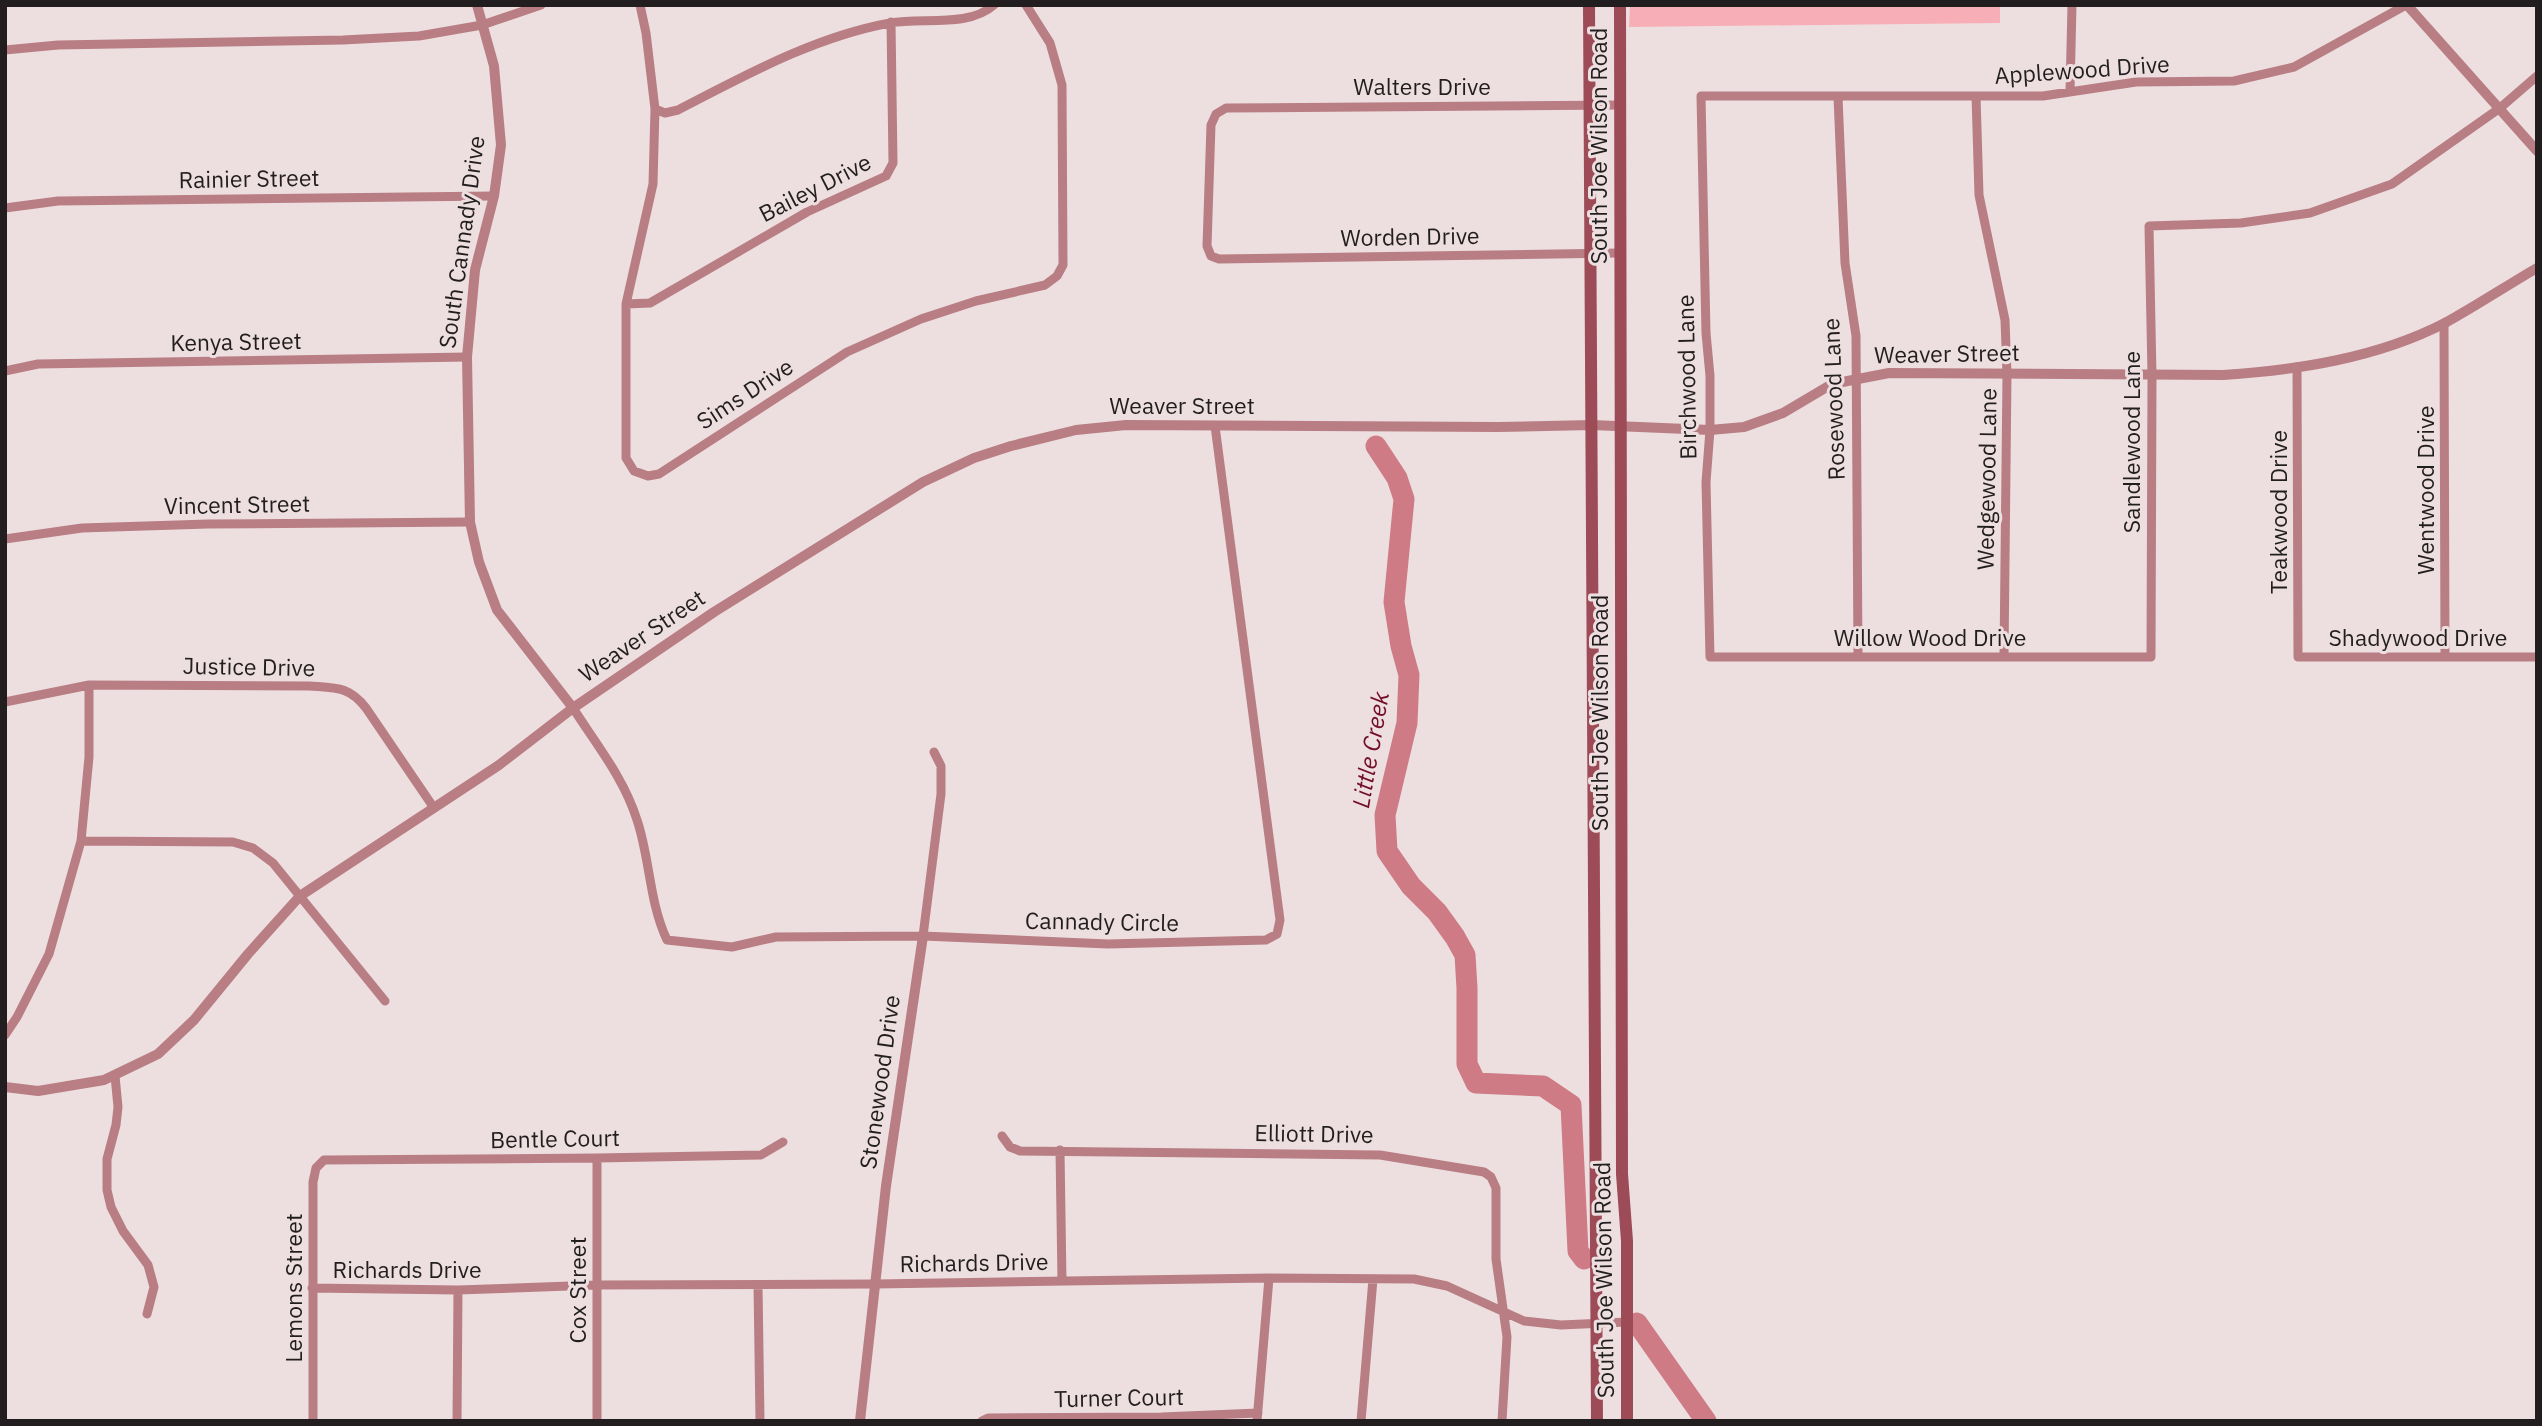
<svg xmlns="http://www.w3.org/2000/svg" width="2542" height="1426" font-family="'IBM Plex Sans',sans-serif">
<rect width="100%" height="100%" fill="#eddfe0"/>
<path fill="#f8aeb6" d="M1630,5H2000V23L1629,27Z"/>
<g fill="none" stroke-linecap="round" stroke-linejoin="round">
<path stroke="#ce7b86" stroke-width="21" d="M1376,446L1397,478L1404,499L1394,602L1401,646L1409,675L1407,723L1385,815L1387,851L1411,886L1437,912L1455,937L1465,955L1467,988V1064L1476,1083L1543,1086L1571,1105L1578,1251L1584,1259
M1637,1323L1706,1421"/>
<path stroke="#b97e84" stroke-width="9" d="M640,5L646,33L655,109L653,184L626,304V458L634,471L648,476L659,474L847,352L921,319L976,301L1045,285L1057,276L1063,265L1062,85L1050,43L1026,5
M2406,5L2294,67L2234,81L2136,82L2043,96H1701L1706,333L1710,376V430L1706,482L1710,657H2151L2152,375L2149,226L2241,223L2310,213L2392,184L2500,108L2537,76
M5,50L58,45L343,40L419,36L482,25L541,5
M2070,91L2072,5
M1976,96L1979,195L2005,320L2007,374L2004,656
M1838,97L1845,263L1856,336L1858,657
M655,109L665,113L678,110C746,75 814,37 890,23C923,17 968,28 994,5
M5,208L58,201L494,196
M1619,253L1219,259L1211,256L1207,246L1211,125L1216,114L1226,108L1620,105
M626,304L650,303L807,212L886,176L893,163L891,22
M2444,323L2445,657
M2297,367L2298,657H2537
M5,371L38,364L467,357
M5,539L82,528L208,524L470,522
M5,702L89,685L309,686C336,688 349,686 366,708L434,808
M573,708C596,744 624,778 637,820C650,858 649,902 667,940L732,947L776,937L923,936L1108,944L1266,940L1277,934L1280,920L1215,426
M81,841L233,842L253,848L273,863L385,1001
M923,936L941,794V766L934,752
M5,1035L17,1017L49,954L81,841L89,757V685
M115,1076L118,1107L116,1125L107,1159V1190L111,1207L123,1231L148,1265L154,1287L147,1314
M1002,1136L1010,1147L1020,1151L1380,1155L1484,1172L1491,1177L1496,1188V1259L1507,1337L1502,1421
M1060,1150L1062,1281
M758,1285L760,1421
M312,1288L458,1290L597,1285L876,1284L1269,1278L1414,1279L1447,1286L1524,1321L1561,1325L1627,1322
M313,1421V1182L316,1168L324,1160L597,1158L761,1155L783,1142
M457,1421L458,1290
M597,1421V1158
M982,1421L988,1418L1162,1417L1258,1413
M1257,1421L1269,1278
M1361,1421L1373,1279"/>
<path stroke="#b97e84" stroke-width="10" d="M477,5L494,66L501,145L494,196L475,270L467,357L470,522L479,562L497,610L573,708
M2407,5L2537,151
M5,1087L38,1091L104,1080L158,1054L194,1020L248,954L300,896L499,765L573,708L714,612L923,482L974,458L1011,446L1076,430L1126,425L1498,427L1592,425L1710,430L1744,427L1783,413L1832,384L1889,373L2223,375C2298,370 2377,358 2445,323C2476,306 2506,286 2537,268
M860,1421L886,1186L923,936"/>
<path stroke="#9e4b58" stroke-width="12" d="M1589,5L1597,1421
M1620,5L1622,1174L1627,1241V1421"/>
</g>
<g text-anchor="middle" stroke-width="6" stroke-linejoin="round" paint-order="stroke">
<g font-size="23" fill="#221d1e" stroke="#eddfe0">
<text transform="translate(2082 70) rotate(-4)" y="8">Applewood Drive</text>
<text x="1422" y="95">Walters Drive</text>
<text transform="translate(1599 146) rotate(-90)" y="8">South Joe Wilson Road</text>
<text transform="translate(249 179) rotate(-1)" y="8">Rainier Street</text>
<text transform="translate(815 188) rotate(-27)" y="8">Bailey Drive</text>
<text transform="translate(1410 237) rotate(-1)" y="8">Worden Drive</text>
<text transform="translate(462 242) rotate(-82)" y="8">South Cannady Drive</text>
<text transform="translate(236 342) rotate(-1)" y="8">Kenya Street</text>
<text transform="translate(1947 354) rotate(-1)" y="8">Weaver Street</text>
<text transform="translate(1687 377) rotate(-91)" y="8">Birchwood Lane</text>
<text transform="translate(745 394) rotate(-33)" y="8">Sims Drive</text>
<text transform="translate(1834 399) rotate(-92)" y="8">Rosewood Lane</text>
<text x="1182" y="414">Weaver Street</text>
<text transform="translate(2132 442) rotate(-90)" y="8">Sandlewood Lane</text>
<text transform="translate(1987 479) rotate(-89)" y="8">Wedgewood Lane</text>
<text transform="translate(2426 490) rotate(-90)" y="8">Wentwood Drive</text>
<text transform="translate(237 505) rotate(-1)" y="8">Vincent Street</text>
<text transform="translate(2279 512) rotate(-90)" y="8">Teakwood Drive</text>
<text transform="translate(642 636) rotate(-34)" y="8">Weaver Street</text>
<text x="1930" y="646">Willow Wood Drive</text>
<text x="2418" y="646">Shadywood Drive</text>
<text transform="translate(249 667) rotate(1)" y="8">Justice Drive</text>
<text transform="translate(1600 713) rotate(-90)" y="8">South Joe Wilson Road</text>
<text transform="translate(1102 922) rotate(1)" y="8">Cannady Circle</text>
<text transform="translate(880 1082) rotate(-82)" y="8">Stonewood Drive</text>
<text transform="translate(1314 1134) rotate(1)" y="8">Elliott Drive</text>
<text transform="translate(555 1139) rotate(-1)" y="8">Bentle Court</text>
<text transform="translate(974 1263) rotate(-1)" y="8">Richards Drive</text>
<text x="407" y="1278">Richards Drive</text>
<text transform="translate(1604 1280) rotate(-91)" y="8">South Joe Wilson Road</text>
<text transform="translate(294 1288) rotate(-90)" y="8">Lemons Street</text>
<text transform="translate(578 1290) rotate(-90)" y="8">Cox Street</text>
<text transform="translate(1119 1398) rotate(-1)" y="8">Turner Court</text>
</g>
<g font-size="24" font-style="italic" fill="#730d2a" stroke="#eddfe0">
<text transform="translate(1371 750) rotate(-80)" y="8">Little Creek</text>
</g>
</g>
<rect width="2542" height="1426" fill="none" stroke="#221d1e" stroke-width="14"/>
</svg>
